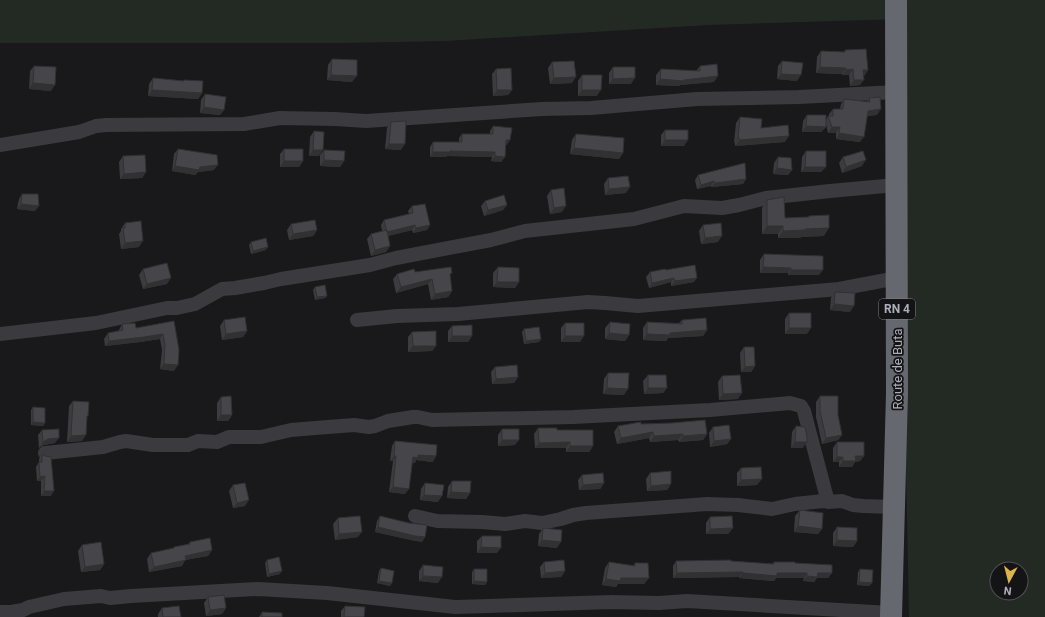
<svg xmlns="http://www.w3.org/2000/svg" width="1045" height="617" font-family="Roboto,sans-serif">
<rect width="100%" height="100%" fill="#19181a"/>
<path fill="#232a24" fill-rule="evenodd" d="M0,0H1045V617H909L902,271L903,19L708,25L446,41L344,43H0ZM997,569H1021V593H997Z"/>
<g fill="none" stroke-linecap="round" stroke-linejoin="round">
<path stroke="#3a3a3f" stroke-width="14" d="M0,145L79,132L96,126L106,125L244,124L280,118L335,119L366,121L542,109L591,108L697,99L799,97L896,92
M357,320L397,316L458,314L588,302L605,303L638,306L839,289L897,278
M0,334L96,323L167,308H177L195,304L222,289L235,288L264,283L281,279L370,265L396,258L491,240L525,231L634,219L684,206L722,208L739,205L766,198L830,191L896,185
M45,453L103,447L120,442L126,441L153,445H188L198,441L217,442L229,437H261L291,430L315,428L354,425L369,427L375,426L388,421L413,417H418L432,420L573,417L710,410L790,403L801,406L804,411L828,502
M415,516L437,521L482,522L505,524L525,521L542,523L561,519L573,515L586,513L707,504L738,505L772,509L795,504L823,501L828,502L842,501L853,505L863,506L894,507
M0,612H11L23,610L29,607L64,599L101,596L110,598L131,596L258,589L327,593L455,607L489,606L611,602L659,603L687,601L891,613"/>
<path stroke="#66686f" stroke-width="22" d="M891,617L897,393L896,0"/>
</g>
<path fill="#3c3c40" d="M845,50L868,70L864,76L860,85L850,86L849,75H842V74L816,73L817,57L821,51L844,52Z
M332,59L352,82L327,80L328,65Z
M782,61L797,81L777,79L778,66Z
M552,62L572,83L550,84L548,68Z
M34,66L51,91L29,89L30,71Z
M700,66L714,82L680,85V86L656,85V75L661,69L696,71Z
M613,67L631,84H609V73Z
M496,69L512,90L508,95L493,96L492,74Z
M582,75L597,96H578V81Z
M153,78L184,81V80L202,93L198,99L148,96L149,84Z
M205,94L224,110L220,115L200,113L201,100Z
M869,98L877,115L867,116L860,142L836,139V133H828L826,124V127L821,132H802L803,121L807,115L826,120L828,116H829V114L833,109H840L841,104L844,99L867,102Z
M740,117L761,128L785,142L735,146V143H734L736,123Z
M391,122L401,150L385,149L387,128Z
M493,126L507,145H506L505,157L501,162L491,161L492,157L447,156L446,157H430V147L433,142H459V138L462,134H490V131Z
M665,130L684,146H661V135Z
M314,131L319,156H309L310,137Z
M576,134L623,153L619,159L570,154L572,140Z
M178,149L214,170L198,172L195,175L172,171L174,154Z
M284,149L303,161L299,167H280V154Z
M324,150L344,161L340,167L320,166V155Z
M806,151L821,172H801L802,157Z
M123,156L146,172L142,178L120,179L119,162Z
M778,157L792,170L788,175L773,174L774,163Z
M843,157L862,166L842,173L839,163Z
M698,175L746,179L743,184L711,187V186L697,189L695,180Z
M608,178L626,193L605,195L604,184Z
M551,190L562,212L550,214L547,196Z
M22,194L35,211L17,209L19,199Z
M767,200L785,218L808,217L809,216L824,236L801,237L800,238H778V234H762V208Z
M485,201L507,205L503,210L484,216L481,206Z
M412,206L430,225L427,230L413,233L412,230L388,236L390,246L386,252L371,256L367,239L371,234L382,231L381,225L384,220L409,214L408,211Z
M125,223L139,247L121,249L119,234L121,231V229Z
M291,224L317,230L313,236L289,240L287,230Z
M703,225L718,242L701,244L699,231Z
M251,242L266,250L251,254L249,245Z
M764,254L819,275H788V273H760V260Z
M498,267L519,282L515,288L493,287V273Z
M143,269L167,284L143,289L139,275Z
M415,272L450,276L452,291L448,297L431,300L428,284L396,293L393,279L397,274Z
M650,272L694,282L671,286V282L649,288L646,277Z
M315,287L327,296L325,298L315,300L313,290Z
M835,292L850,312L830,310L831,298Z
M789,313L807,334H785V319Z
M224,320L247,331L243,337L222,340L220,326Z
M682,320L707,330L703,336L668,338L666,341L643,340V328L647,322L679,323Z
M174,321V371L160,369L162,350L160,339L140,342L105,346L104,339L108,333L119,331V330L122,324L136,328Z
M610,322L629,335L625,341L605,339V328Z
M565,323L580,342H561V328Z
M452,326L472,336L468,342H448V331Z
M524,329L541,339L539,342L524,344L522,332Z
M412,332L436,346L432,351L408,352V337Z
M744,347L755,366L751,372H741L740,353Z
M495,367L518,377L514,383L492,384L491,372Z
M608,373L624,395L603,394L604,379Z
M648,375L667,388L663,393L644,394L643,381Z
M722,376L738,399L719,400L718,382Z
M820,396L838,415L842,435L838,440L822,444L816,417V402Z
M221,397L232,415L228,421H217V403Z
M73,401L87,418L82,441L67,442L69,406Z
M33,407L45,423L43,426L31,425V410Z
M641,424L707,434L703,440L679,442L678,440L650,442L649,438L617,444L614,432L618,426Z
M796,426L803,448H791L792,432Z
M713,427L731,439L727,444L710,447L709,433Z
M538,428L557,430L593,446L589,452H566V448H535L534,434Z
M502,429L515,445L498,446V435Z
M42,430L55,443L44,445L39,448L38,435Z
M395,441L433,462L416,460L415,463H412L405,494L389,492L393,461H390L392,446Z
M837,442L864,456L860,461L855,462L852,467H839V462H833V448Z
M42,454L51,496H41V481H37L36,467L39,462V459Z
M741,468L757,485L737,486V473Z
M650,473L671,484L667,490L647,491L646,479Z
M582,475L604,483L600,489L579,490L578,480Z
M452,481L470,493L466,499L447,498L448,487Z
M425,483L438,502L420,500L421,489Z
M233,485L245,506L233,508L229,491Z
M800,510L822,529L818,534L794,532L795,516Z
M380,516L425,537L422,542L411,540L375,532L377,521Z
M710,517L733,528L728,534H706V523Z
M338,518L358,537L335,540L333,524Z
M837,527L857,541L853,547L833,546V533Z
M543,528L557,548L538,546L539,534Z
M482,536L497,553H477V541Z
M190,542L212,550L208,556L185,560L182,566L149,572L147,559L151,553L173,549L174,547L188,544Z
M82,545L104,564L100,570L81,572L78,551Z
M267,560L280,574L267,577L265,563Z
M676,561H731L772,564L774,562L795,563L832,573L828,578H817L814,582L803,581L804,578H776L774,581L739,578V577L673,578V566Z
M544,562L565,571L561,577L541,578L540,567Z
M609,562L633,566L635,563L649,578L644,584H618L616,587L602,585L605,568Z
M423,565L438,583L419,581V571Z
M381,568L392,583L390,586L377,583L379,571Z
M474,569L487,582L485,585L472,584V572Z
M860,569L872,583L869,586L857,585L858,572Z
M208,597L226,608L222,614L206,616L204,603Z
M345,606L364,617H341V611Z
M162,608L181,617H158V614Z
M262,612L282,617H259Z"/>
<path fill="#313134" d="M820,67L846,68L842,74L816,73Z
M853,69L849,75H842L846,70Z
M863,70H868L864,76H859Z
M781,74L801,75L797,81L777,79Z
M331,75L357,76L352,82L327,80Z
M718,76L714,82L680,85V86L656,85L660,79L684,80Z
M576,77L572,83L550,84L554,78Z
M635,78L631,84H609L613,79Z
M854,80H864L860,85L850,86Z
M33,83L55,85L51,91L29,89Z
M152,90L202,93L198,99L148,96Z
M497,90H512L508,95L493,96Z
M582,90H601L597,96H578Z
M204,107L224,110L220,115L200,113Z
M881,109L877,115L864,116L868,111Z
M806,126L826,127L821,132H802Z
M832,127H840L836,133H828Z
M839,133L864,137L860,142L836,139Z
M789,136L785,142L735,146L739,140Z
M739,137L735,143H734L738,138Z
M506,140H510L507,145H503Z
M665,140H688L684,146H661Z
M389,144H405L401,150L385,149Z
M574,148L623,153L619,159L570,154Z
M313,150H323L319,156H309Z
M450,151L495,152L492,157L447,156L446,157H430L433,152Z
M495,156L505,157L501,162L491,161Z
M324,160L344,161L340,167L320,166Z
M866,160L862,166L842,173L846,167Z
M284,161H303L299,167H280Z
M218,165L214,170L198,172L195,175L172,171L175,166L200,167Z
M805,167H826L821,172H801Z
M777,168L792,170L788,175L773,174Z
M146,172L142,178L120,179L124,174Z
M746,179L743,184L711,187L715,183Z
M714,181L711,186L697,189L701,185Z
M630,187L626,193L605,195L609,189Z
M21,204L39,206L35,211L17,209Z
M507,205L503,210L484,216L488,210Z
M566,206L562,212L550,214L554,208Z
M415,225L412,230L384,237L387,232Z
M430,225L427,230L413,233L416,228Z
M767,226H783L778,234H762Z
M829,228L824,236L801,237L800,238H778L783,231Z
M317,230L313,236L289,240L293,234Z
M722,236L718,242L701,244L705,238Z
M143,241L139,247L121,249L125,243Z
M390,246L386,252L371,256L375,250Z
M268,247L266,250L251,254L253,251Z
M763,267L791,268L788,273H760Z
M791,270H823L819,275H788Z
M171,278L167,284L143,289L147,284Z
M674,278L671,282L649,288L652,283Z
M697,278L694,282L671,286L675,281Z
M432,279L428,284L396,293L401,287Z
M497,282H519L515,288L493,287Z
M452,291L448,297L431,300L435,294Z
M327,296L325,298L315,300L317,297Z
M834,304L854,306L850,312L830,310Z
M789,328H811L807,334H785Z
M707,330L703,336L668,338L666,341L643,340L647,334Z
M247,331L243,337L222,340L226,334Z
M609,333L629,335L625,341L605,339Z
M163,334L160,339L140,342L105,346L109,341Z
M452,336H472L468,342H448Z
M565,336H584L580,342H561Z
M541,339L539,342L524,344L526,341Z
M413,346H436L432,351L408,352Z
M164,364L178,365L174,371L160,369Z
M755,366L751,372H741L745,367Z
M518,377L514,383L492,384L496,379Z
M607,388L628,389L624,395L603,394Z
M648,388H667L663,393L644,394Z
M742,393L738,399L719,400L723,394Z
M221,415H232L228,421H217Z
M33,422L45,423L43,426L31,425Z
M653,432L649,438L617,444L621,438Z
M683,434L678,440L650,442L654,436Z
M707,434L703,440L679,442L683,436Z
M86,435L82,441L67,442L71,436Z
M842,435L838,440L822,444L826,438Z
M59,438L55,443L44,445L39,448L43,442L48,439Z
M731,439L727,444L710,447L714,441Z
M502,440H519L515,445L498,446Z
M570,442L566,448H535L539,443Z
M795,442H807L803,448H791Z
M570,446H593L589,452H566Z
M418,455L436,456L433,462L416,460L415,463L409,462L413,457Z
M394,456H396L393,461H390Z
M855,456H864L860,461L855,462L852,467H839L843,461Z
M837,457H843L839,462H833Z
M45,476L41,481H37L40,477Z
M762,479L757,485L737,486L741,480Z
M604,483L600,489L579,490L583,485Z
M671,484L667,490L647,491L651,486Z
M393,487L409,489L405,494L389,492Z
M44,491H54L51,496H41Z
M451,492L470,493L466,499L447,498Z
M424,495L442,496L438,502L420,500Z
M249,500L245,506L233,508L237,503Z
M798,526L822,529L818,534L794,532Z
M378,527L425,537L422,542L411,540L375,532Z
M733,528L728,534H706L710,529Z
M362,532L358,537L335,540L339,534Z
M542,540L561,542L557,548L538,546Z
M837,540L857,541L853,547L833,546Z
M481,547L501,548L497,553H477Z
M212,550L208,556L185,560L182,566L149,572L154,567L185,556Z
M104,564L100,570L81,572L85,567Z
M282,571L280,574L267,577L269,574Z
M565,571L561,577L541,578L545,573Z
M743,572L739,577L673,578L677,573Z
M743,573H807L804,578H776L774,581L739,578Z
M818,573H832L828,578H817L814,582L803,581L807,576Z
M423,576L442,577L438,583L419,581Z
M621,578H649L644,584H618L616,587L602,585L606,579Z
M379,581L392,583L390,586L377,583Z
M474,581L487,582L485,585L472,584Z
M859,582L872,583L869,586L857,585Z
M226,608L222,614L206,616L210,610Z"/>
<path fill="#46464a" stroke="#313134" d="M866,49L868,70H863L864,80H854L853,69L846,70V68L820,67L821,51L845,52V50Z
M332,59L357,60V76L331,75Z
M574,61L576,77L554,78L552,62Z
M782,61L803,63L801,75L781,74Z
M717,64L718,76L684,80V81L660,79L661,69L700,71V66Z
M34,66L56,67L55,85L33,83Z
M613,67H635V78L613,79Z
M511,68L512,90H497L496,69Z
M582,75H602L601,90H582Z
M153,78L184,81V80L203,81L202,93L152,90Z
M205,94L226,97L224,110L204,107Z
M880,97L881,109L868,111L864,137L839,133L840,127H832L828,116H833V109H843L844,99L870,102L869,98Z
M807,115H826V127L806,126Z
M740,117L762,119L761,128L788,125L789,136L739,140V137L738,138Z
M406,121L405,144H389L391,122Z
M493,126L512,128L510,140H506L505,157L495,156V152L450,151V152H433V142H462V134H493Z
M665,130H688V140H665Z
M314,131L324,132L323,150H313Z
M576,134L624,138L623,153L574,148Z
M178,149L217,155L218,165L200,167L199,170L175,166Z
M284,149H303V161H284Z
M324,150L345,151L344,161L324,160Z
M806,151H826V167H805Z
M863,151L866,160L846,167L843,157Z
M145,155L146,172L124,174L123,156Z
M778,157L791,158L792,170L777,168Z
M745,163L746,179L715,183L714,181L701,185L698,175Z
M628,176L630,187L609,189L608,178Z
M564,188L566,206L554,208L551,190Z
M22,194H38L39,206L21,204Z
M504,195L507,205L488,210L485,201Z
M784,197L785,218L809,217V216L829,215V228L805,229V230L783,231V226H767V200Z
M425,204L430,225L416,228L415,225L387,232L384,220L413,213L412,206Z
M315,220L317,230L293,234L291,224Z
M141,221L143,241L125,243L123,228H125V223Z
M721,223L722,236L705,238L703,225Z
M387,230L390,246L375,250L371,234Z
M266,238L268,247L253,251L251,242Z
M764,254L823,256V270H791V268L763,267Z
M167,263L171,278L147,284L143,269Z
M695,265L697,278L675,281L674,278L652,283L650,272L665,269L666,270Z
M451,267L452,273L450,274L452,291L435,294L432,279L401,287L397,274L414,269L415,272Z
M498,267L519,268V282H497Z
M325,285L327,296L317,297L315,287Z
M835,292L855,293L854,306L834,304Z
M789,313H811V328H789Z
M245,317L247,331L226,334L224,320Z
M706,318L707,330L670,333V335L647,334V322L682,324V320Z
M174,321L179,350L178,365L164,364L165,344L163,334L144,337L109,341L108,333L123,330L122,324L135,323L136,328Z
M610,322L630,324L629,335L609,333Z
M565,323H584V336H565Z
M472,325V336H452V326Z
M539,327L541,339L526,341L524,329Z
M436,331V346H413L412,332Z
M744,347H754L755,366L745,367Z
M517,365L518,377L496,379L495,367Z
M608,373H629L628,389L607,388Z
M648,375H666L667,388H648Z
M740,375L742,393L723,394L722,376Z
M231,396L232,415H221V397Z
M820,396H838V415L842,435L826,438L820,411Z
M73,401L89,402L88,416H87L86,435L71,436Z
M33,407L45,408V423L33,422Z
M705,420L707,434L683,436V434L654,436L653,432L621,438L618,426L641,422V424L672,423Z
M729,425L731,439L714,441L713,427Z
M796,426L805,427L807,436V442H795Z
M538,428H557V430H593V446H570V442L539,443Z
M59,429V438L48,439L43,442L42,430Z
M502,429H519V440H502Z
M395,441L437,445L436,456L418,455V458L413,457L409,489L393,487L396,456H394Z
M837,442H864V456H855L856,461H843V457H837Z
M42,454L45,456L51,457L54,491H44L45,476L40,477L39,462H42Z
M761,467L762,479L741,480V468Z
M671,471V484L651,486L650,473Z
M603,473L604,483L583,485L582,475Z
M452,481H471L470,493L451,492Z
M245,483L249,500L237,503L233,485Z
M425,483L444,485L442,496L424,495Z
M800,510L823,513L822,529L798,526Z
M360,516L362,532L339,534L338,518Z
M380,516L409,523L427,525L425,537L415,536L378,527Z
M732,516L733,528L710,529V517Z
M837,527L857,528V541L837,540Z
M543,528L562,530L561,542L542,540Z
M482,536H501V548L481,547Z
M210,538L212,550L185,556L186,560L154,567L151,553L174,548V547L190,544V542Z
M101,542L104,564L85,567L82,545Z
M279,557L282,571L269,574L267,560Z
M564,560L565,571L545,573L544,562Z
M731,560V561L774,564V562H795V563L832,565V573H818L817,577L807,576V573H777V576L743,573V572L677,573L676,561Z
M609,562L635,566V563H648L649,578H621L620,581L606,579Z
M423,565L443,567L442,577L423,576Z
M381,568L394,571L392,583L379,581Z
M474,569H487V582L474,581Z
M860,569L873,570L872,583L859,582Z
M224,595L226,608L210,610L208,597Z
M179,606L181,617H163L162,608Z
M345,606L365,607L364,617H344Z
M262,612L282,613V617H262Z"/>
<g text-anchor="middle" stroke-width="3.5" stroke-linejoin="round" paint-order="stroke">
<rect fill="#141315" stroke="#7e8087" stroke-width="1" x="879" y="299" width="36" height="20" rx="3"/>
<g font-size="12" font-weight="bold" fill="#acafb8">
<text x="897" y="313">RN 4</text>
</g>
<g font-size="13" fill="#acafb8" stroke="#141315">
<text transform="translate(897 369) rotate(-90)" y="5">Route de Buta</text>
</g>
</g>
<g transform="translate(1009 581) rotate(187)"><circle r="19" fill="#141315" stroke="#515156"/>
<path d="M0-3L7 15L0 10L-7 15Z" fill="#ddb34d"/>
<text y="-6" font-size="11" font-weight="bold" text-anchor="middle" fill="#acafb8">N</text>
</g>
</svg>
